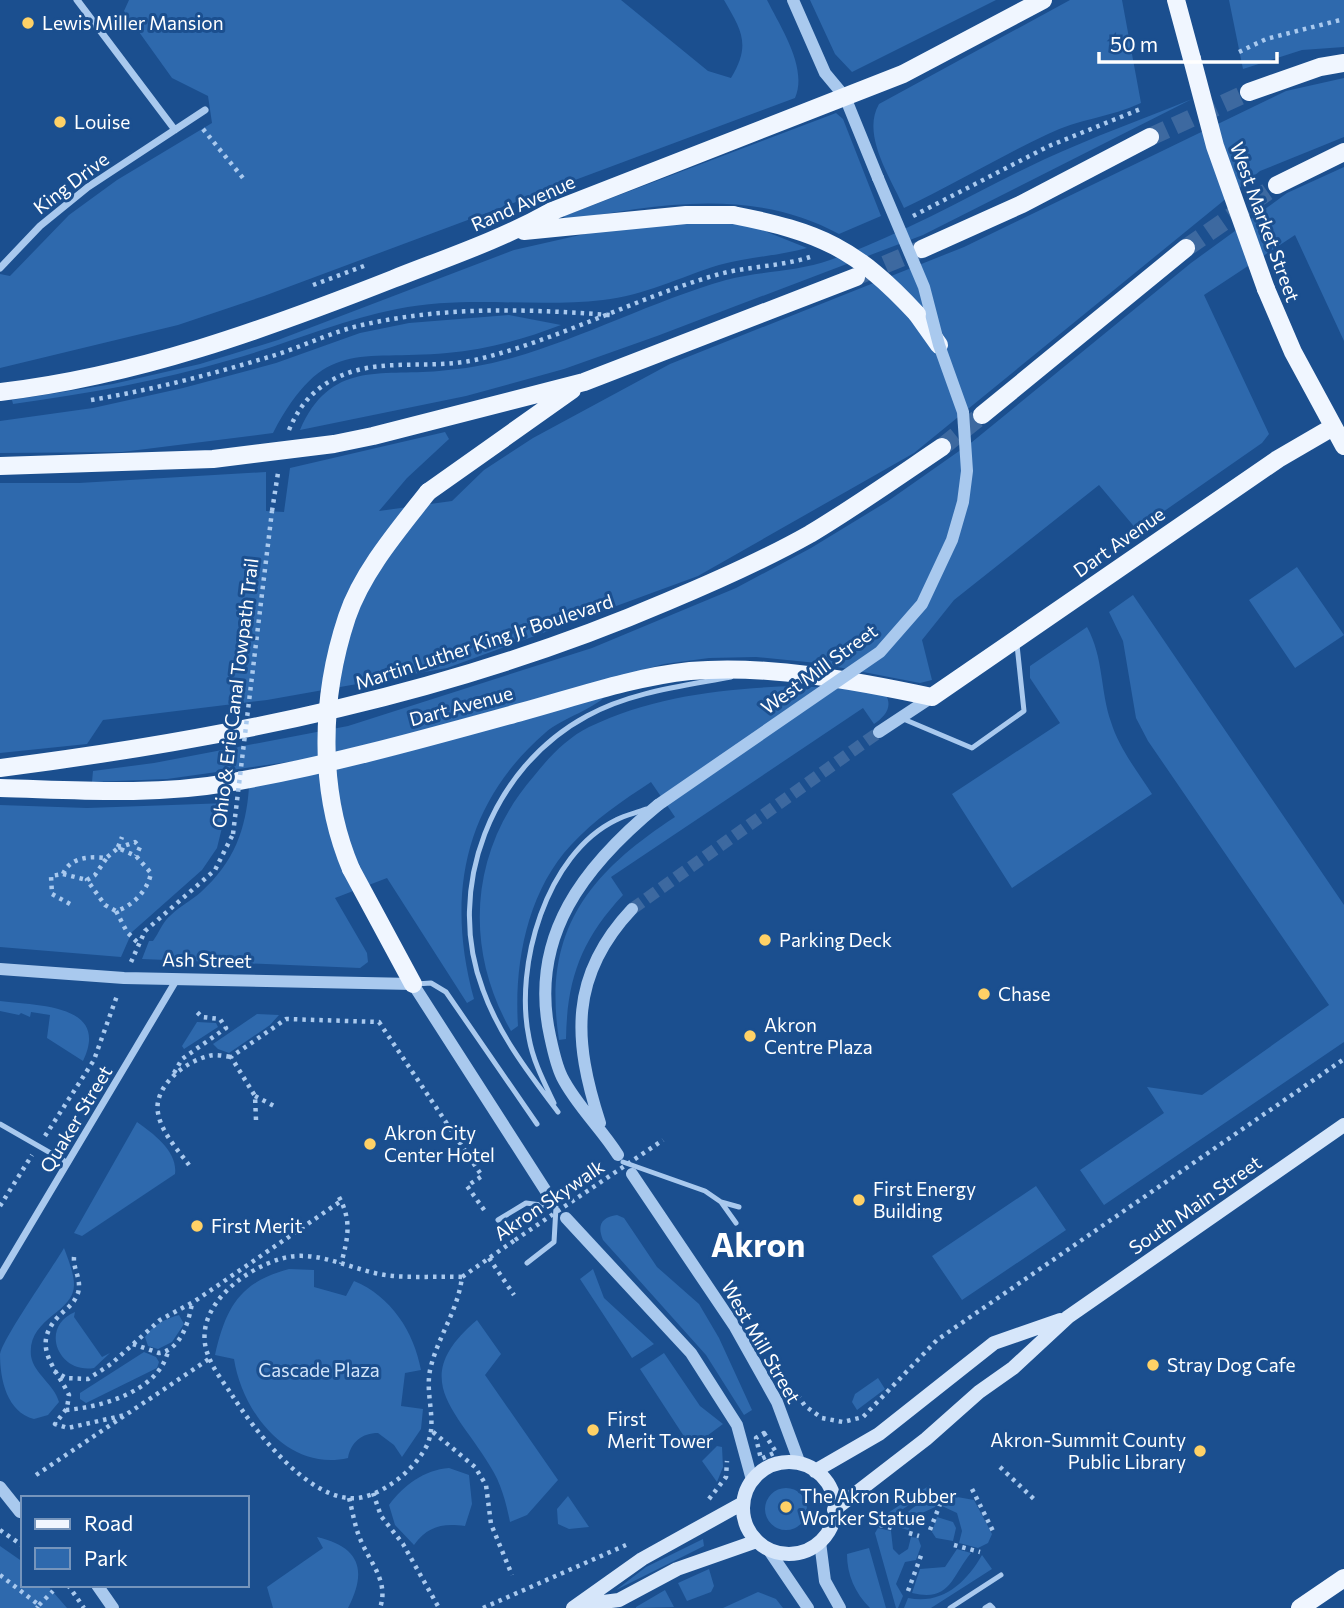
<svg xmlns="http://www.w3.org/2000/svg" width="1344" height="1608" font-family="Commissioner,sans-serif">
<rect width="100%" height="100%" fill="#1b4f8f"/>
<path fill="#2e69ad" d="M129,0H621L708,71L731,78C751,45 742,31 724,0H767C781,28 808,68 795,98L264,296L178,325L0,368V274L10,276L69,215L117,180L212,123L208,96L172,78L124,11Z
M810,0H996L852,72L835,54Z
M1070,0H1122L1141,103C1111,117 1078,119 1048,134C999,157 953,185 904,208C891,178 861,135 879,104Z
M1229,0H1344V47L1302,50L1243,69Z
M1344,78V137L1260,171L914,453L698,576L447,668L267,700L103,720L87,744L0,753V483H79L266,472V511L284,512L290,468L445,432L449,439L407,478L379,511L452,501L484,470L533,438L670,364L964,247L1286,91Z
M1192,99L923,235L657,336L564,369L466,396L300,430C330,361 379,376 439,371C464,369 488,365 512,358C585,337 653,301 726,280C760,271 796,272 830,260C905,234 973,193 1045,159C1093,137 1143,119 1192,99Z
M836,113L843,119L881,216L839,234C753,187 656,204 565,221L564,216Z
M1344,167V341L1295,235L1204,295L1269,434L1262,443L1137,530L1099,485L954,600L922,640L932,680L920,683L817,663L756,657L709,658L664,664L394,738L302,760L167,779L92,782L93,771L154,763L348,726L592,648L736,588L811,548L888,501L972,442L1191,263L1287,193Z
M666,224H740L765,229L767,232L807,248C778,256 748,257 719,265C680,277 643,296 603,300C533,308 468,295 397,309C340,320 287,344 230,360C159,381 86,394 13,404L12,400L113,384L200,364L278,340L514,250L589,233Z
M509,315L561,325C524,339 487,350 447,353C357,361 324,337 273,433L122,452L0,453V421L93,408L183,388L276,363L360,333L409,323Z
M1297,567L1344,635L1295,668L1249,600Z
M1133,595L1344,905V1042L1104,1205L1080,1170L1164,1113L1147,1087L1202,1095L1329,1005L1148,741L1136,718L1123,641L1109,612Z
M1087,627C1104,658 1100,690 1111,722C1119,748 1137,771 1152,794L1012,888L952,794L1060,723L1030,678V666Z
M796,686L878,691L886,695C893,708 884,717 874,724L863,708L611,877L623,895C581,940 567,979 566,1039L559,1040C542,931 588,874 675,817L651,782C622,801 594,820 571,845C527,892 514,964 518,1026L511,1031C463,947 470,849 534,776C549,757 567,738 589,727C653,696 726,688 796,686Z
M607,694C600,706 559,720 545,733C463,804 446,897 474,999L467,1003L387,878L335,898L367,953L368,962L360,968L142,959L149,941H153C159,933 163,921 171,915C180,906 192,900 201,892C234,862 246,830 249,787L391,756Z
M228,803L217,848L202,870L132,932L121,957L0,947V805L87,808Z
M0,1001C35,1006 111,1003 83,1061L47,1038L50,1015L31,1012L30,1017L21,1013L19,1015L0,1011Z
M257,1014L279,1015L270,1025L229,1053L218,1049L213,1044Z
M197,1022L216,1023L218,1027L184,1049L182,1046Z
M137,1122C154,1134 178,1152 175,1174L82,1236L74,1233Z
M1036,1186L1066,1230L962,1300L932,1256Z
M617,1215L624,1218L657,1267L699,1304L719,1338L752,1410L744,1415L706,1355L603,1240C597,1226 601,1217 617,1215Z
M64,1248C68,1259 74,1273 74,1285C74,1313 27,1318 31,1356C34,1374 54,1384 59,1402L48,1415L34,1419C7,1412 0,1380 0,1354C3,1338 53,1267 64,1248Z
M289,1269L314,1270V1287L346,1296L354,1281C391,1296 414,1332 421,1370L405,1373L401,1406L423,1409L421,1429L402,1457L394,1445L378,1433C362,1433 351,1442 348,1458C287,1472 242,1411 234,1359L215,1355C226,1307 240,1282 289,1269Z
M593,1269L604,1298L654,1344L632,1358L580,1279Z
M75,1312L74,1317L102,1357L110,1353L94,1368C58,1374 39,1327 75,1312Z
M179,1315L184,1324L172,1342L158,1349L148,1346L145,1337C153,1325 165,1319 179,1315Z
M477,1320L501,1354L485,1375L558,1480L527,1515L510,1522C506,1502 501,1483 490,1466C457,1410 407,1379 477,1320Z
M144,1352L156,1357L159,1362L157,1368L86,1403L80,1399V1393Z
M664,1353L700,1406L723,1424L696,1444H689L640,1369Z
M878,1378L885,1389L857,1410L852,1402L855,1394Z
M717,1446L722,1447L723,1467L717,1482L702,1461Z
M449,1468L469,1475L472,1504L465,1526C442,1523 428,1526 414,1545L395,1525L389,1505C404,1485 424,1470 449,1468Z
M930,1485L934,1488L903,1509L891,1526L882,1522V1517Z
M765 1509a21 21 0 1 1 42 0a21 21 0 1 1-42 0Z
M940,1493L935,1507L920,1514L908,1530L898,1527C904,1509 924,1501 940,1493Z
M946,1495L974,1500L992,1534L988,1543L978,1548L959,1543L962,1531L957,1513L942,1506Z
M568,1496L589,1527L569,1529L558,1524L557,1509Z
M937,1517L953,1522L956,1528L953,1541L936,1538L932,1532Z
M878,1528L891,1531L893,1549L899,1555L908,1549L911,1537L918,1538L921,1546L916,1560L905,1562L896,1584L903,1596L898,1608H896L875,1533Z
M317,1537C359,1547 368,1569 348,1608H273L267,1587L323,1548Z
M703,1539L704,1546L616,1590L646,1567Z
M0,1546L23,1562V1585H47L67,1608H0Z
M869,1548L886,1608H870C855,1593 847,1575 847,1554Z
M957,1549L971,1553C951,1577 951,1602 912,1593L920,1569L945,1567Z
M982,1555L992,1569L931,1608H904L908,1598C942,1605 966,1583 982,1555Z
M709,1569L714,1586L711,1592L687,1601L678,1583Z
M665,1590L674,1607L636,1608V1607Z
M758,1592L776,1599L783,1608H723Z"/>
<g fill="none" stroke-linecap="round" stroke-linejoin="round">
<path stroke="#3d69a0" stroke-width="12" stroke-dasharray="12 6" stroke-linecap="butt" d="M632,909L879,732"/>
<path stroke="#3d69a0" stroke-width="18" stroke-dasharray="18 9" stroke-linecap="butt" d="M1150,137L1249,92
M1186,248L1277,185
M860,275L922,249
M942,447L982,415"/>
<path stroke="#a9c9ee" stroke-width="4.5" stroke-dasharray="3.5 5" stroke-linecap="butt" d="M1239,52L1266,39L1344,19
M203,129L243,178
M913,216L1049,146L1143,108
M313,285L364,266
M91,400C152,390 213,374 272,356C302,347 331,332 362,325C446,306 526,309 610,315
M289,430C299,406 314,388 338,377C381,357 429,370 475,360C558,340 634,299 716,275C747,266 779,267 810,257
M272,511L278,473
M118,847L122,837
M118,848L135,842L140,847L136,856
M106,859L95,875L87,880L105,905L116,911
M63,874L87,880
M70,904L52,894L51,876L63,874C70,857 90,856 106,858L118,848L136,856L151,873C148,890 133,906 116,911L127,932L138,943
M131,962L145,931L215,870L233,834
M174,1073L182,1059L226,1028L220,1019L202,1017L196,1011
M255,1096L276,1107
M256,1120L255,1096L231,1057L286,1019L379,1022L482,1176L467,1186L487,1214
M45,1136L94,1060L118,993
M189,1165C178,1150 161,1132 158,1113C153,1087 185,1061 209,1056C215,1054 224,1056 231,1057
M339,1197C352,1221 348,1238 341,1264
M0,1206L32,1155
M74,1257C73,1270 82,1279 78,1293C74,1305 64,1310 57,1318C31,1347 56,1368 69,1395L67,1408L55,1424L68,1428L125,1415
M489,1258L514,1295
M462,1277C439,1276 416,1278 393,1276C355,1273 318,1247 280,1259C246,1269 199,1303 205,1344C208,1363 222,1380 232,1395C254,1430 304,1494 348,1498C362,1500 377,1493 388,1486C403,1477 416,1464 425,1449C440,1423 423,1395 431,1366C439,1335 458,1310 462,1277L515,1240
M133,1344L159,1353C181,1350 189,1321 192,1303
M54,1371L66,1378L88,1379L111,1364L160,1320L195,1301L341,1201
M792,1393L795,1391L805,1406L822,1418L843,1422L863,1417L937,1340L1344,1059
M66,1410C102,1407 159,1391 168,1351
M433,1432L475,1467L486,1485L491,1524L512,1575
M764,1433L776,1452L761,1459L756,1438Z
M1000,1467L1036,1501
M36,1475L209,1359
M972,1489L994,1533
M373,1493L381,1516L403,1544L439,1608
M349,1498C353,1513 355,1528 361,1541C371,1564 389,1582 380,1608
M709,1499L726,1477L727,1461
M880,1525L895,1529
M0,1530L23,1546
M930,1530L944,1494
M909,1533L919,1536
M954,1545L980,1552
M0,1575L39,1605L37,1608
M68,1585L84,1608
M908,1591L922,1553
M39,1605L53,1591
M483,1608L626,1545"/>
<path stroke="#a9c9ee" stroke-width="5" d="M901,718L972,748L1024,711L1017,645
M416,984L431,983L446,992L537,1124
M554,1103C544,1082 533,1061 529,1038C514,966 546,854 616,820C625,815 636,813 646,809
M558,1112C530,1075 499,1035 483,990C444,888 492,767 587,716C630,692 683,686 731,677
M0,1124L68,1163
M623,1162L705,1191L721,1202L736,1223
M721,1202L739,1207
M498,1220L526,1203L556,1207L554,1242L527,1263
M950,1608L1001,1575
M985,1608L990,1605L993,1608"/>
<path stroke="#a9c9ee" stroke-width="7" d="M77,0L175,130
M0,268L40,226L88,187L205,110
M0,1276L177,979"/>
<path stroke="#a9c9ee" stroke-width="12" d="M793,0L825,73L845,97L878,178
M879,732L932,697
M0,969L124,978L413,984L551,1199
M600,1123C573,1040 569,976 632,909
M618,1155C601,1128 576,1105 562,1077C556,1065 553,1050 550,1036C528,936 585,865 658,805
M632,1174L735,1327L777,1402L800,1464
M566,1218L691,1353L737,1425L752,1480
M0,1487L20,1512
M820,1542L825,1581L840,1608
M768,1549L808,1608
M97,1585L113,1608"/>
<path stroke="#d6e6fa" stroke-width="14" d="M743 1508a46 46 0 1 1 92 0a46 46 0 1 1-92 0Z
M815,1471L879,1434L994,1343L1060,1320
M834,1510L926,1439L979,1392L1013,1368L1068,1317L1344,1125
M580,1605L619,1600L677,1569L757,1541
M573,1608L642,1559L743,1503"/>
<path stroke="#f0f6ff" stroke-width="18" d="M1176,0L1192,59
M1249,92L1320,67L1344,63
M1277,185L1344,152
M524,231L686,215H733
M922,249L1022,204L1150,137
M1266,289L1293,352L1344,446
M917,314L939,345
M0,392C137,376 266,329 393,279C446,258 500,240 550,212L903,74L1043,0
M982,415L1186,248
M0,466L213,459L334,444L373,436L584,382L856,277
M428,492L572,390
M0,768C228,739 454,693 666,602C714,582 764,560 810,534C855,507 899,476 942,447
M0,788C75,790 153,796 227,783C327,766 423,739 521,712C576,697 633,677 690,671C767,664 857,681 932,697L1278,459L1333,427
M351,869L413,984
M1300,1608L1344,1578"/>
<path stroke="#a9c9ee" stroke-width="4.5" stroke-dasharray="3.5 5" stroke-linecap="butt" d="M233,834L272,511
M515,1240L663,1140"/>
<path stroke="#a9c9ee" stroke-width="12" d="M658,805L880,652L922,604L952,540L963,502L967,471L963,412L939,345L924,287L878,178"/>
<path stroke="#f0f6ff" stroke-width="18" d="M1192,59L1215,146L1266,289
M733,215C820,232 856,248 917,314
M351,869C318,791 320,698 347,617C362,572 399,529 428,492"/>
</g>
<g fill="#ffd166" stroke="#1b4f8f" stroke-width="2.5">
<circle cx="28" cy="23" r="7"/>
<circle cx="60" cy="122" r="7"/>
<circle cx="765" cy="940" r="7"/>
<circle cx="984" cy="994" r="7"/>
<circle cx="750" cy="1036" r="7"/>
<circle cx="370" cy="1144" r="7"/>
<circle cx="859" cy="1200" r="7"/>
<circle cx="197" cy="1226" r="7"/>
<circle cx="1153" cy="1365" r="7"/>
<circle cx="593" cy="1430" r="7"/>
<circle cx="1200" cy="1451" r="7"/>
<circle cx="786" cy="1507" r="7"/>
</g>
<g text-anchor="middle" stroke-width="6" stroke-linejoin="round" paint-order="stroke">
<g font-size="19" fill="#fff" stroke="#1b4f8f" text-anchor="start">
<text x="42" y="30">Lewis Miller Mansion</text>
<text x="74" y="129">Louise</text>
<text x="779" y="947">Parking Deck</text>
<text x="998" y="1001">Chase</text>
<text x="764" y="1032">Akron<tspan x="764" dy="22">Centre Plaza</tspan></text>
<text x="384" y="1140">Akron City<tspan x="384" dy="22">Center Hotel</tspan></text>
<text x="873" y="1196">First Energy<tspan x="873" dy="22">Building</tspan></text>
<text x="211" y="1233">First Merit</text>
<text x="1167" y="1372">Stray Dog Cafe</text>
<text x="607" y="1426">First<tspan x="607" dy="22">Merit Tower</tspan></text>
<text x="1186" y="1447" text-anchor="end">Akron-Summit County<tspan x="1186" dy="22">Public Library</tspan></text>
<text x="800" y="1503">The Akron Rubber<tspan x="800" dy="22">Worker Statue</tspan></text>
</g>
<g font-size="19" fill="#fff" stroke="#1b4f8f">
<text transform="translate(71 183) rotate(-37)" y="7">King Drive</text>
<text transform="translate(523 203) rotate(-24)" y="7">Rand Avenue</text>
<text transform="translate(1265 222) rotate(70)" y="7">West Market Street</text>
<text transform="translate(1119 542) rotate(-35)" y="7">Dart Avenue</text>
<text transform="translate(484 642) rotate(-18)" y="7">Martin Luther King Jr Boulevard</text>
<text transform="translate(819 669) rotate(-36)" y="7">West Mill Street</text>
<text transform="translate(235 693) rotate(-83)" y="7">Ohio &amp; Erie Canal Towpath Trail</text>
<text transform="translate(461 706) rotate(-15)" y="7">Dart Avenue</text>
<text transform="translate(207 960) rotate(1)" y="7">Ash Street</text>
<text transform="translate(76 1119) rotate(-59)" y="7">Quaker Street</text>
<text transform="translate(549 1200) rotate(-34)" y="7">Akron Skywalk</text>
<text transform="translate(1195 1205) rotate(-35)" y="7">South Main Street</text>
<text transform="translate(761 1342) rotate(60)" y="7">West Mill Street</text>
</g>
<g font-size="19" fill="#cfe3fa" stroke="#1b4f8f">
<text x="319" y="1377">Cascade Plaza</text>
</g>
<g font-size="33" font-weight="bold" fill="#fff" stroke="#1b4f8f">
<text x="758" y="1257">Akron</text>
</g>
</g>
<rect x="21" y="1496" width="228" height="91" fill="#1b4f8f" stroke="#7695bc" stroke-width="2"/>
<rect x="35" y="1519" width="35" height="10" fill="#f0f6ff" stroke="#7695bc" stroke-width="2"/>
<text x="84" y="1531" font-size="21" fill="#ffffff">Road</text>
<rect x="35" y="1548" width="35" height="21" fill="#2e69ad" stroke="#7695bc" stroke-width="2"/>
<text x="84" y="1566" font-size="21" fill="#ffffff">Park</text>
<path d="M1099 52v10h178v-10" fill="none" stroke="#ffffff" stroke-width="3.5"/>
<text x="1110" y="52" font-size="21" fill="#ffffff" stroke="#1b4f8f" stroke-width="5" paint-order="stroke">50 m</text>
</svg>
